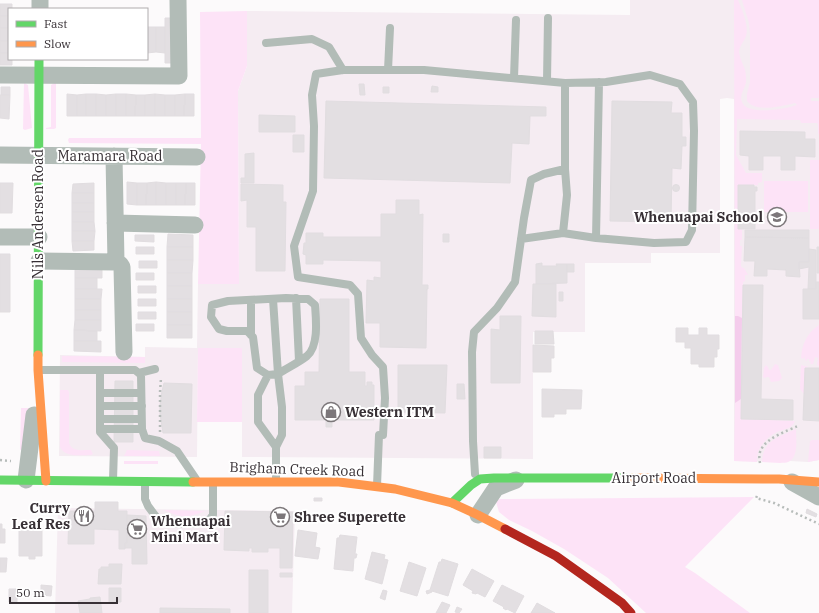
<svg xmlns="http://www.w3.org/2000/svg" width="819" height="613" font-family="'IBM Plex Serif',serif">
<rect width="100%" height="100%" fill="#fcfafb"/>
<path fill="#f5ecf2" d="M630,0H819V460L808,462L790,461L786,462L734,461V99L727,98L720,99V253H651V263H585V332H533V459L242,457V348H198L197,457L59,456L60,355L145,357V347L197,348L198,284H239L238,91L247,66V11L630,15Z
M58,508L295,511L292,613H55Z"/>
<path fill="#fde3f7" d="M734,0H738C742,10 749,25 746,36C744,42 739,46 739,52C740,58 742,62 744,67C746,71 746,77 746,82C745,89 739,95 742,102C747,116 786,109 797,105L795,103C782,106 756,113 747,101V94L750,82V33L749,23L742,0H819V98H811V101H819V134H818V125L817,123H801L800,120L737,119L736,155L746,173H762V182L758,183V185H738V229H742V240H740V246H742L741,266L743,268H744L748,275H745V281L743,282L742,318L738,316H735Z
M247,11V66L238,91L239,284H198L201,144L69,143L68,140L69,138H201L200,12Z
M56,82V128L54,129H46V128L51,127V85Z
M24,83L28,85L32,128L25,130L23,129Z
M810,160H819V229H810Z
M764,181H808V212H764Z
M819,325V366L817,365L818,358L815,357L813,364H810L811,362L809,361V359H807V361L805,360V356L804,359L801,358C802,344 807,333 819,325Z
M198,348H242V422H197Z
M62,356L145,357V363L62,362Z
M775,364L778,365L782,378L779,381L771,382L769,377H767L765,378L763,377L764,368L766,365L768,367L769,370H771Z
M801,365L809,367L805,368L804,394L800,389Z
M60,390H68L69,392V443C72,452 82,450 91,450L93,454L91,455C81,455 65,458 60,447Z
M741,399V419L795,421C792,429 784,429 777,432C769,436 763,442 759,450C757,453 757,458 757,462L734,461L735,403Z
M21,408H31L24,449L20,450Z
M796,429C796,438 799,458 788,462C782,464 769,462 762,462C763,440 779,437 796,429Z
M812,440H819V460L808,462L810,441Z
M127,450L159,451L160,456H124Z
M124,461H158V464H124Z
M754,497L685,567L695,573L750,613H646L608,578L564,549L532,531L509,520L499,512L496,502L499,499Z
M164,510L205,511C189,518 180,518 164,510Z"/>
<path fill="#f4ccec" d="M735,316H738L742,318L741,399L735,403Z"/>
<path fill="#e3dfe2" stroke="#e1dde0" d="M0,4H12V9H9V16H0Z
M0,16H9V28H0Z
M165,18H171V63H165Z
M147,27H156V52L147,53Z
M156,27H165V53L156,52Z
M0,28H9V41H0Z
M0,41H9V53H0Z
M0,53H9V59H12V65H0Z
M359,84H364L365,95H360Z
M432,86L438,87V92H431Z
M1,87H10V95H1Z
M383,87H389V93H383Z
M67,94L77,95V116H67Z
M86,94V116H77V95Z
M86,94H96V116H86Z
M96,94L106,95V116H96Z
M116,94V116H106V95Z
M116,94H126V116H116Z
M126,94L136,95L135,116H126Z
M155,94V116H145V95Z
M155,94L165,95V116H155Z
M185,94L184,116H175V95Z
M185,94H194V116H184Z
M0,95H10L9,119L0,118Z
M136,95H145V116H135Z
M165,95H175V116H165Z
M326,101L546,107V116H530L529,144L512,143L510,183L324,178Z
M612,101L672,102L671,113H682V137H686V146H682L681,169L672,168L671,222L610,221Z
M259,115L295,116V132H259Z
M740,131L805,132V139H815V157L795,156V170H781V156H763V170H749V156L740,155Z
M293,135H304V152H293Z
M254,153V183H241V178H245V154Z
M127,182L137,183V205L127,204Z
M156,182V205H146L147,183Z
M156,182L166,183V205H156Z
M0,183H13L12,213H0Z
M94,183V193H72L73,184Z
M137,183H147L146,205H137Z
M166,183H176V205H166Z
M176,183H186L185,205H176Z
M186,183H195V205H185Z
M241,184L283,185V202H286L285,271H256V227H247V200L241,201Z
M672.5 188a3.5 3.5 0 1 1 7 0a3.5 3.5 0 1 1-7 0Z
M738,185H754V187H757V191H755V229H738Z
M72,193H94V203H72Z
M396,200H419V215L423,214L422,285H428V289H427L426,348L380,347V323H366L367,280L374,281V277L381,278V261L323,260V264H306V255L303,254L304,243H306V233H323V237H381V214H396Z
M72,203H94V212H72Z
M72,212H94V222H72Z
M72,222H94L95,231H72Z
M745,230H809V238L745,237Z
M72,231H95L94,241H72Z
M168,234L193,235V247H167Z
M443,234H449V242H443Z
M135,235H154V242L135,241Z
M745,237L809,238V262H799L800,277L786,276V270L767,269V276H754L755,261H744Z
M72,241H94V250L73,251Z
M136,247H154V254H136Z
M167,247H193V260H167Z
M817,247H819V273H817Z
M809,249L816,250V289H808L809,267L799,269V262H809Z
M0,254H10V312H0Z
M167,260H193L192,273H167Z
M139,261H157V268H139Z
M542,263V266H557L556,264H567V283L536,284V264Z
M567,264H574V272H567Z
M75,268H102V278H75Z
M136,273H154V280H136Z
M167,273H192V286H167Z
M75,278H97V289H75Z
M816,282H819V319H803V289H816Z
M533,284H556V317L532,316Z
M743,285H763L761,399L793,400V420L741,419Z
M138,286H156V293H138Z
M167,286H192V299H167Z
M75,289H102L101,299H75Z
M559,292H563V301H559Z
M75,299H101V310H75Z
M138,299H156V306H138Z
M167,299H192V312H167Z
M320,299H349V372H365V386H367V382H372V385H374V420H332V427H326V420H295V386H305V372H319Z
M75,310H101V320H75Z
M138,312H156V319H138Z
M167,312H192V325H167Z
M500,316H521L520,383H491V329L500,330Z
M75,320H101V331L74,330Z
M136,324H154V331H136Z
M167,325H192V338H167Z
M676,328H688V335H699V328H707V335H719V349H717V357H714V367H699V364H691V348H685V342H676Z
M74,330L97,331V341H74Z
M535,331H553L554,344H535Z
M74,341H101V352L74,351Z
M533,345L554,346V358H551V372H533Z
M398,365H447L445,413L398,412Z
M805,368H819V421L803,420Z
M115,381H133V442H114Z
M164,383L192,384L191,433H163L160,414V405L162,391Z
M457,384H464L465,399H457Z
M542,389L582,390L581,409H566V414H554V417H542Z
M484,447H501V458H484Z
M314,498H322V501H314Z
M95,502H118V511H127V543H125V549H119V530L94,529V544H68L69,511H95Z
M807,509L817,514L816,517L806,513Z
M225,511L293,512L292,568H280V548H268V552H252V548H249V551L224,550Z
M127,515L146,516L147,564H132V548H125V543H127Z
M0,524H2V529H5V543H0Z
M19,525H33V529L42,530V556H35V559H29V556H19Z
M298,530L317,533L315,547L320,548L318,559L295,556Z
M340,535L357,537L355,554H357L356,558H354L353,571L334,569L337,538H339Z
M372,552L385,555L384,559L388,560L382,584L365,579Z
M0,558H7L6,572H0Z
M442,559L458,564L448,596L432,591V592L427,594L426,591L430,590L439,562H441Z
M409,562L426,568L417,596L400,591Z
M109,564H122L121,584H98L99,569H101V567H109Z
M472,569L494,581L485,597L477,593L476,594L472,593L473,591L463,585Z
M249,570H268V613H249Z
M280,573H292V577H280Z
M41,585L52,586L51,596L41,595Z
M502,585L524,596L515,613L507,609L506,610L503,608L504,607L493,601Z
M109,588H121V602H109Z
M9,589H17V602H9Z
M383,590L387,591L385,600L380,598Z
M100,597L102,613H80L78,601L90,599V598Z
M442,602L450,605L446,613H436Z
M537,603L555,613H531Z
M457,607L462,609L459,613L455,612Z
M160,608L230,609V613H160Z"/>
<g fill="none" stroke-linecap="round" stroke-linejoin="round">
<path stroke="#b7bcba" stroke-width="2.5" stroke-dasharray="2 3" stroke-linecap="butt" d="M160,432V392L161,378
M0,460L11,461
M760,463C759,459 759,453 761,450C766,438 787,431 798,426
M757,496L756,498L774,503L819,524"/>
<path stroke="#b2bcb7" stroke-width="8" d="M266,43L312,39L329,47L343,70
M388,70L390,28
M514,78L516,20
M547,81L548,18
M563,233L596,238L654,243L686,242L692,230L694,131L693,102L680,84L650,75L606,82L565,83
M596,238L599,82
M521,239L563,233L567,195L565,169
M296,298L299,361
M273,299L278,374L268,375L257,368L253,337L247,331H227L219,329L211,317L212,305L228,301L286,298L308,299L315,305C316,319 319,346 307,356C298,363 287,368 278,374L282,407V435L276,447V481
M251,300V335
M39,370H135L141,375L142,429L145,438L159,441L177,451L196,479
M100,370V432L114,448L113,480
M139,373L155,369
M268,375L258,395V422L276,447
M100,393H141
M100,406H142
M100,419H141
M100,429H142
M383,435L385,398L383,367L372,355L361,338L358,294L350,285L298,277L294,246L313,191L314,126L312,95L316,74L343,70H424L565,83V169L544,174L531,180L524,218L515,282L497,308L474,332L472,352L473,441L475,474
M145,482V499L148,506L157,518L166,523L186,524L197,523L210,519L213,515V482
M377,486L379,435"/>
<path stroke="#b2bcb7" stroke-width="17" d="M40,9V0
M0,75L179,76L178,0
M0,155L197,157
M114,156L116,262L120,264L122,267L124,352
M115,223L195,225
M0,237H39
M39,261L116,262
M26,480L34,415
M792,482L819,497
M478,515L496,488L516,480"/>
<path stroke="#63d668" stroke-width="9" d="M38,355L39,59
M0,480L193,482
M452,503L471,485L480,479L494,478H631"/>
<path stroke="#ff974d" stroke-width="9" d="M38,355V370L46,481
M631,478L779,479L819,482
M193,482H339L395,489L452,503L478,515L505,529"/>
<path stroke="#b3261e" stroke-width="9" d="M505,529L556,556L622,603L631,613"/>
</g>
<defs>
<symbol id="school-ring" viewBox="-11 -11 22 22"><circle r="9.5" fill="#fff" stroke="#7c777a" stroke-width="1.5"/><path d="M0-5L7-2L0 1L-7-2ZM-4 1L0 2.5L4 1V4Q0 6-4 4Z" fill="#7c777a"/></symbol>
<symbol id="shop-ring" viewBox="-11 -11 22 22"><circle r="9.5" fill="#fff" stroke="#7c777a" stroke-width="1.5"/><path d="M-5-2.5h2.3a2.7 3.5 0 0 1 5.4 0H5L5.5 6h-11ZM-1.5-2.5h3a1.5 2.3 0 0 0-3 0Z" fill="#7c777a"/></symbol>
<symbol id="restaurant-ring" viewBox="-11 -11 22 22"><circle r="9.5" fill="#fff" stroke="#7c777a" stroke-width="1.5"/><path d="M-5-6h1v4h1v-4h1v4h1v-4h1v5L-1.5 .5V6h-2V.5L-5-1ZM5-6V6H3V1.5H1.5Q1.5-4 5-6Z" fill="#7c777a"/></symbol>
<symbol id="supermarket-ring" viewBox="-11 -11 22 22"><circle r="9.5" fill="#fff" stroke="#7c777a" stroke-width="1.5"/><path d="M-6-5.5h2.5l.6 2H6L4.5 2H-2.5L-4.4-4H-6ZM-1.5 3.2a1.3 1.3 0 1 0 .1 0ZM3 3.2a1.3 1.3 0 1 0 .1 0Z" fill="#7c777a"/></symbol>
</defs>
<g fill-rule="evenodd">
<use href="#school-ring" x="766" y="206" width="22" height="22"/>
<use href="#shop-ring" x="320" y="401" width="22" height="22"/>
<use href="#restaurant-ring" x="73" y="505" width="22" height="22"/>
<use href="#supermarket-ring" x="269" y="506" width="22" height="22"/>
<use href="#supermarket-ring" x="126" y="518" width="22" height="22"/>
</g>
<g text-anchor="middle" stroke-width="4" stroke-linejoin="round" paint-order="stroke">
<g font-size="14" fill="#373035" stroke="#fff">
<text x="110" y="161">Maramara Road</text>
<text transform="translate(38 214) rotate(-90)" y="5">Nils Andersen Road</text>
<text transform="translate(297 469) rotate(2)" y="5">Brigham Creek Road</text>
<text x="654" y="483">Airport Road</text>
</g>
<g font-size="14" font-weight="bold" fill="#373035" stroke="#fff" text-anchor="start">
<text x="763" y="222" text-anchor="end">Whenuapai School</text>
<text x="345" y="417">Western ITM</text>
<text x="70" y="513" text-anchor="end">Curry<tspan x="70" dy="16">Leaf Res</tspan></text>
<text x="294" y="522">Shree Superette</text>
<text x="151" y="526">Whenuapai<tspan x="151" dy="16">Mini Mart</tspan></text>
</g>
</g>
<rect x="8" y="8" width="140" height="52" fill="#ffffff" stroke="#afacae"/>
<rect x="16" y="21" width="20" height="6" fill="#63d668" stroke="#afacae"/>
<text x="44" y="28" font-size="12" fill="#373035">Fast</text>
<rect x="16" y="41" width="20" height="6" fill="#ff974d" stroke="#afacae"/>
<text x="44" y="48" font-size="12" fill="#373035">Slow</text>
<path d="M10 597v6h107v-6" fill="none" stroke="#373035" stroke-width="2"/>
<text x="16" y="597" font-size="12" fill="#373035" stroke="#ffffff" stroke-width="3" paint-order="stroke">50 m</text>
</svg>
